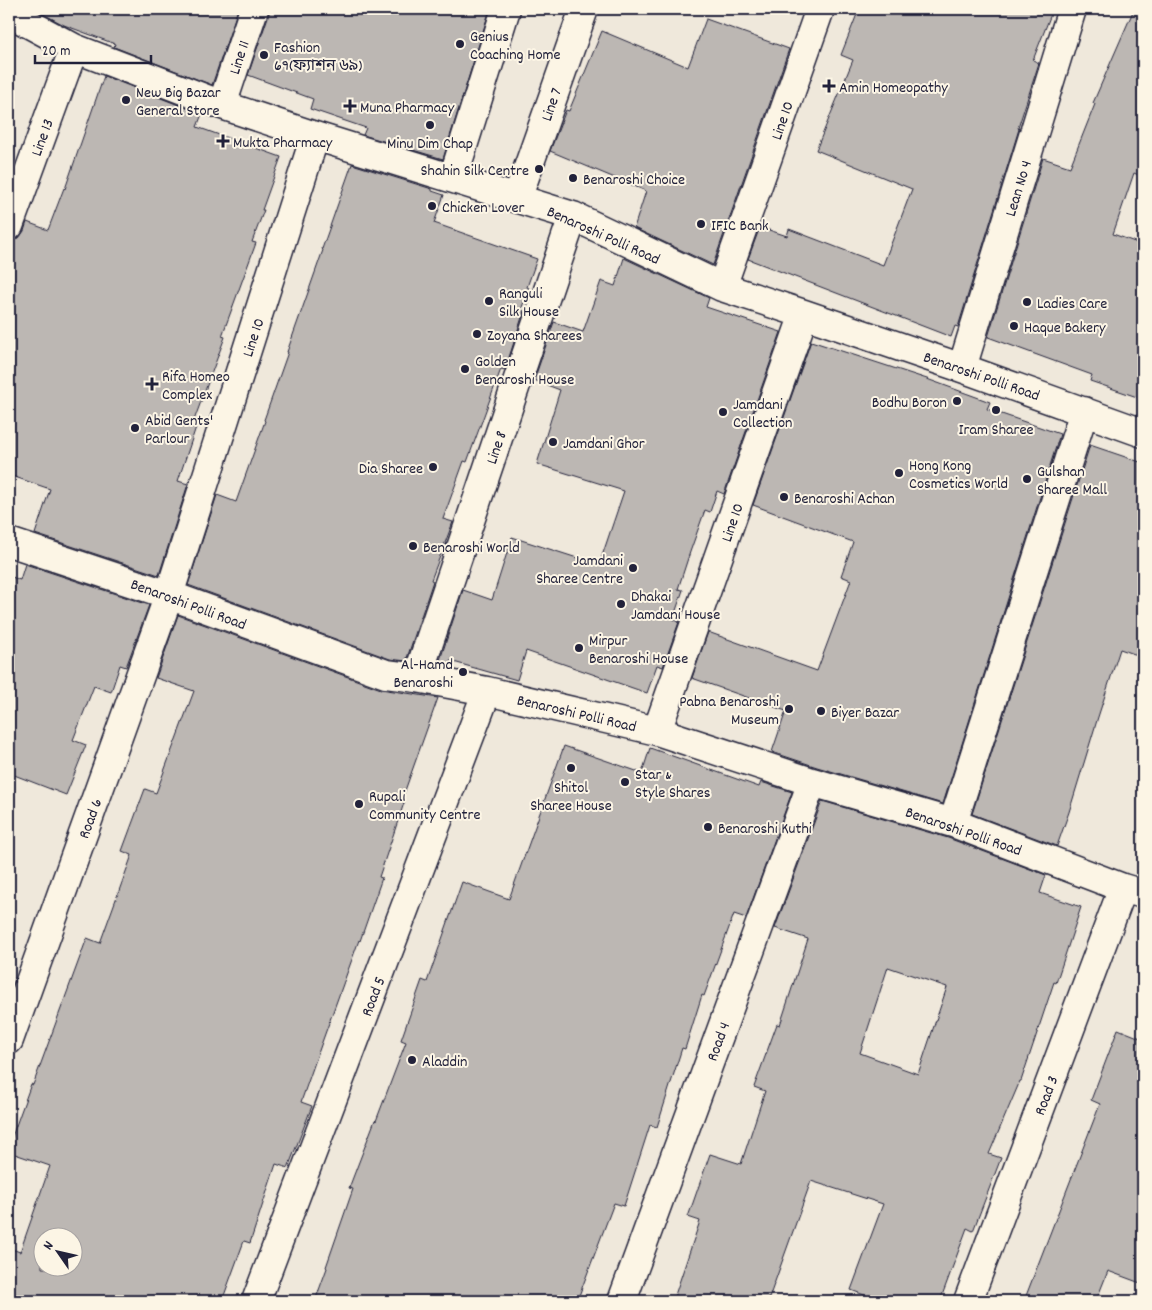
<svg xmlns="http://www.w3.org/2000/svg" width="1152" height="1310" font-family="Dekko,'Noto Sans Bengali',sans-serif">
<rect width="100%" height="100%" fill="#efe8db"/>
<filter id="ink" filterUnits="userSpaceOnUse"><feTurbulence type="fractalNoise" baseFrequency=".02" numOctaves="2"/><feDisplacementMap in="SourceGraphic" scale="10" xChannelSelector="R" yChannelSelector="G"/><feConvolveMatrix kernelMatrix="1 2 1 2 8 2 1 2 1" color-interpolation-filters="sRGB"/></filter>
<g filter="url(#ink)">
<path fill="#bcb7b3" stroke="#22223b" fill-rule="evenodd" d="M34,9H238L212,85L114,47L115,44L64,25Z
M269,9H490L443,159L363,135L366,128L310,109L313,99L248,75L269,14Z
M859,9H1053L1033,60L1039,63L1018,128L1019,129L958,327L955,326L951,337L748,259L760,227L787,236L789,229L883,265L912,189L816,150L853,60L841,55Z
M1134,9H1143V177L1134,173L1113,234L1143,245V399L1090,381L1092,375L988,337L1043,158L1070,167L1095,104L1093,103Z
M706,19L789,49L713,265L634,228L646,191L550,151L566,110L569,111L602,31L688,67Z
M104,76L202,114L197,127L281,157L262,210H264L252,242L256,243L222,336L225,337L193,423L197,424L178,481L188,484L159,575L35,534L50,489L9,475V241H12L19,238L24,231L27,222L48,230L64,188L65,189Z
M352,164L432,189V191L444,195L434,223L537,259L527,287L529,288L521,310L524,311L505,370L501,369L467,462L464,461L443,519L453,522L431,580L433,581L406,661L390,659L188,585L217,495L236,502L265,421L264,420L288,352H287L323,250L322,249Z
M624,258L709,298L706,307L781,332L724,494L717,491L710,512L705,510L690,552L678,589L683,590L673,619L679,622L663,667L657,665L647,693L526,651L517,680L450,661L448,668L438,666L463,590L492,600L512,537L599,565L624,491L537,464L560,390L534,380L554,322L583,332L601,281L615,286Z
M811,341L927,379L990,402L987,409L1060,434L943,804L817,767L772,752L786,711L692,678L708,632L817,671L851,580L841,576L853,542L753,505Z
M1090,445L1143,463V657L1120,649L1098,717L1069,812L1057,846L972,814Z
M25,564L149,605L126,667L120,665L111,692L94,686L73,740L86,745L66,795L9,773V576L20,580Z
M178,615L381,689L438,698L402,799L405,800L379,877L382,878L360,941L359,940L321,1045L301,1102L312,1106L288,1168L276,1164L250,1243L244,1241L222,1301H9V1248L20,1252L50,1166L9,1152V1145L31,1084L33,1085L87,938L100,943L132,855L122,851L145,789L156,793L194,691L156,678ZM42,1238H72V1268H42Z
M564,746L642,773L650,748L759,787L761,782L792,792L746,918L734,914L704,996L702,995L685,1049L682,1048L657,1127L650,1125L624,1206L614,1203L577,1301H315L327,1268L326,1267L353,1189L349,1188L375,1120L376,1121L406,1042L401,1040L422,980L427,982L462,882L509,899Z
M822,801L948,838L1046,875L1040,893L1081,907L1056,983L1054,982L1021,1081H1020L989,1154L1001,1158L973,1231L967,1228L940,1301H880L851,1290L883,1204L811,1181L768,1301H673L700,1221L688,1217L710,1154L741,1164L765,1091L754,1087L777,1024L780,1025L808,939L775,928ZM888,967L947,987L918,1074L860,1053Z
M1118,1029L1143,1039V1284L1108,1271L1096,1301H1024L1100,1104L1091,1100Z"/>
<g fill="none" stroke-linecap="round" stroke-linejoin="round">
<defs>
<path id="minor" d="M9,13L74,48L222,105L315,136L573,216L722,287L804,314L962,368L1143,433
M222,105L254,9
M453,178L506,9
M517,199L584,9
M9,226L74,48
M722,287L820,9
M962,368L1072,9
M9,542L169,595L386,674L417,678L487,691L657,731L812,782L953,823L1123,888L1143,894
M417,678L573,216
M657,731L804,314
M953,823L1084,411
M9,1040L169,595L315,136
M256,1301L487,691
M622,1301L812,782
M968,1301L1123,888"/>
</defs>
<use href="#minor" stroke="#22223b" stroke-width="31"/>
<use href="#minor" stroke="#fcf5e5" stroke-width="28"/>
</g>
</g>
<g fill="#22223b" stroke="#fcf5e5" stroke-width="2">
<circle cx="460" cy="44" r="5"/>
<circle cx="264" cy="55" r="5"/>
<path d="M826.5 78.5h5v5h5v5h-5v5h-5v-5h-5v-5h5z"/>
<circle cx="126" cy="100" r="5"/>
<path d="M347.5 98.5h5v5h5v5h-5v5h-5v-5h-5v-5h5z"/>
<circle cx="430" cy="125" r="5"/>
<path d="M220.5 133.5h5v5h5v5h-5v5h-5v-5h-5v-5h5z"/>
<circle cx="539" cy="169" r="5"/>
<circle cx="573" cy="178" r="5"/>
<circle cx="432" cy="206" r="5"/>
<circle cx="701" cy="224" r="5"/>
<circle cx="489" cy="301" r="5"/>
<circle cx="1027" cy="302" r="5"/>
<circle cx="1014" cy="326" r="5"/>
<circle cx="477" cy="334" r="5"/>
<circle cx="465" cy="369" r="5"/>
<path d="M149.5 376.5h5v5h5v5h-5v5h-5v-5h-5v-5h5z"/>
<circle cx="957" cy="401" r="5"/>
<circle cx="996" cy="410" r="5"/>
<circle cx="723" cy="412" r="5"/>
<circle cx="135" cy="428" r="5"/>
<circle cx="553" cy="442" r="5"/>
<circle cx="433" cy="467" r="5"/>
<circle cx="899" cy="473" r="5"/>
<circle cx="1027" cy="479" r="5"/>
<circle cx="784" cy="497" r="5"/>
<circle cx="413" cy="546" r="5"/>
<circle cx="633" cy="568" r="5"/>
<circle cx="621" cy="604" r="5"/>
<circle cx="579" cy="648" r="5"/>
<circle cx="463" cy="672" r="5"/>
<circle cx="789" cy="709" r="5"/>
<circle cx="821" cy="711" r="5"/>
<circle cx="571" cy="768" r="5"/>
<circle cx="625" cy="782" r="5"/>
<circle cx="359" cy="804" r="5"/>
<circle cx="708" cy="827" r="5"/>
<circle cx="412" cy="1060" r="5"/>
</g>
<g text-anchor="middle" stroke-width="4" stroke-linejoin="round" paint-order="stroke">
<g font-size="16" fill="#22223b" stroke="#fcf5e5" text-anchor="start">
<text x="470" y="41">Genius<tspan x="470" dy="18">Coaching Home</tspan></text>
<text x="274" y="52">Fashion<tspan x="274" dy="18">69(ফ্যাশন ৬৯)</tspan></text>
<text x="839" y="92">Amin Homeopathy</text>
<text x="136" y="97">New Big Bazar<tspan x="136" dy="18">General Store</tspan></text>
<text x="360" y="112">Muna Pharmacy</text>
<text x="233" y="147">Mukta Pharmacy</text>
<text x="430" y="148" text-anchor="middle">Minu Dim Chap</text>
<text x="529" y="175" text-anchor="end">Shahin Silk Centre</text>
<text x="583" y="184">Benaroshi Choice</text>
<text x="442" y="212">Chicken Lover</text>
<text x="711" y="230">IFIC Bank</text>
<text x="499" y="298">Ranguli<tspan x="499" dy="18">Silk House</tspan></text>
<text x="1037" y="308">Ladies Care</text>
<text x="1024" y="332">Haque Bakery</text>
<text x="487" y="340">Zoyana Sharees</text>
<text x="475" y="366">Golden<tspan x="475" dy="18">Benaroshi House</tspan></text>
<text x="162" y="381">Rifa Homeo<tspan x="162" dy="18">Complex</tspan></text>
<text x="947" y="407" text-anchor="end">Bodhu Boron</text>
<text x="733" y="409">Jamdani<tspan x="733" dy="18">Collection</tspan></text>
<text x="145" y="425">Abid Gents'<tspan x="145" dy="18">Parlour</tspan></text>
<text x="996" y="434" text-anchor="middle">Iram Sharee</text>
<text x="563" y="448">Jamdani Ghor</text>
<text x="909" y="470">Hong Kong<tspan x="909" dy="18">Cosmetics World</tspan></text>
<text x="423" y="473" text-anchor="end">Dia Sharee</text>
<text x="1037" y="476">Gulshan<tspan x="1037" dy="18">Sharee Mall</tspan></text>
<text x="794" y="503">Benaroshi Achan</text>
<text x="423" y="552">Benaroshi World</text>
<text x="623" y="565" text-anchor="end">Jamdani<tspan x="623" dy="18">Sharee Centre</tspan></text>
<text x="631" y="601">Dhakai<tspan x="631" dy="18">Jamdani House</tspan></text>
<text x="589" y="645">Mirpur<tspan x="589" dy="18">Benaroshi House</tspan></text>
<text x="453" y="669" text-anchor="end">Al-Hamd<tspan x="453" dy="18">Benaroshi</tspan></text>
<text x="779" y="706" text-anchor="end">Pabna Benaroshi<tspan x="779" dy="18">Museum</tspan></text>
<text x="831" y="717">Biyer Bazar</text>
<text x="635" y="779">Star &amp;<tspan x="635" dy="18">Style Shares</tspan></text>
<text x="571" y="792" text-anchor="middle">Shitol<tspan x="571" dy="18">Sharee House</tspan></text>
<text x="369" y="801">Rupali<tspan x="369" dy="18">Community Centre</tspan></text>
<text x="718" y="833">Benaroshi Kuthi</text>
<text x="422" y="1066">Aladdin</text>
</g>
<g font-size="16" fill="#22223b" stroke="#fcf5e5">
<text transform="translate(238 57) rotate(-72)" y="6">Line 11</text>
<text transform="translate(550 104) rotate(-71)" y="6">Line 7</text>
<text transform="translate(781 120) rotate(-71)" y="6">Line 10</text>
<text transform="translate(41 137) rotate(-70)" y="6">Line 13</text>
<text transform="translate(1017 188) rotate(-73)" y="6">Lean No 4</text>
<text transform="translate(604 234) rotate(24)" y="6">Benaroshi Polli Road</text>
<text transform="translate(252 337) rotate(-72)" y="6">Line 10</text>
<text transform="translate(982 375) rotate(19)" y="6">Benaroshi Polli Road</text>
<text transform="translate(495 447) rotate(-71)" y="6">Line 8</text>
<text transform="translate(731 522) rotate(-71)" y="6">Line 10</text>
<text transform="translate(189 603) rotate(20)" y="6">Benaroshi Polli Road</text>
<text transform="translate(577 712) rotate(13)" y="6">Benaroshi Polli Road</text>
<text transform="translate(89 818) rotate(-70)" y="6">Road 6</text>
<text transform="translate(964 830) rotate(19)" y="6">Benaroshi Polli Road</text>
<text transform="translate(372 996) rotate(-69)" y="6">Road 5</text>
<text transform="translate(717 1041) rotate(-70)" y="6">Road 4</text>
<text transform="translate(1045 1095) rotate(-69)" y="6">Road 3</text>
</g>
</g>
<rect width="1152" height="1310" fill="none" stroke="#fcf5e5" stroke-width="30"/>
<rect x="15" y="15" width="1122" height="1280" fill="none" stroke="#22223b" stroke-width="2" filter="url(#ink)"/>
<g transform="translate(58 1252) rotate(304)"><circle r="24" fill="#fcf5e5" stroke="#a5a1a1"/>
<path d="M0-4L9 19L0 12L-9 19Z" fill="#22223b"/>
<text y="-8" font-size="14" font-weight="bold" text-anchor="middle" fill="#22223b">N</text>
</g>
<path d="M35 55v8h116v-8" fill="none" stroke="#22223b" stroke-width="2.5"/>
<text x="42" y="55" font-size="15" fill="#22223b" stroke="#fcf5e5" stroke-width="4" paint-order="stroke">20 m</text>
</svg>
